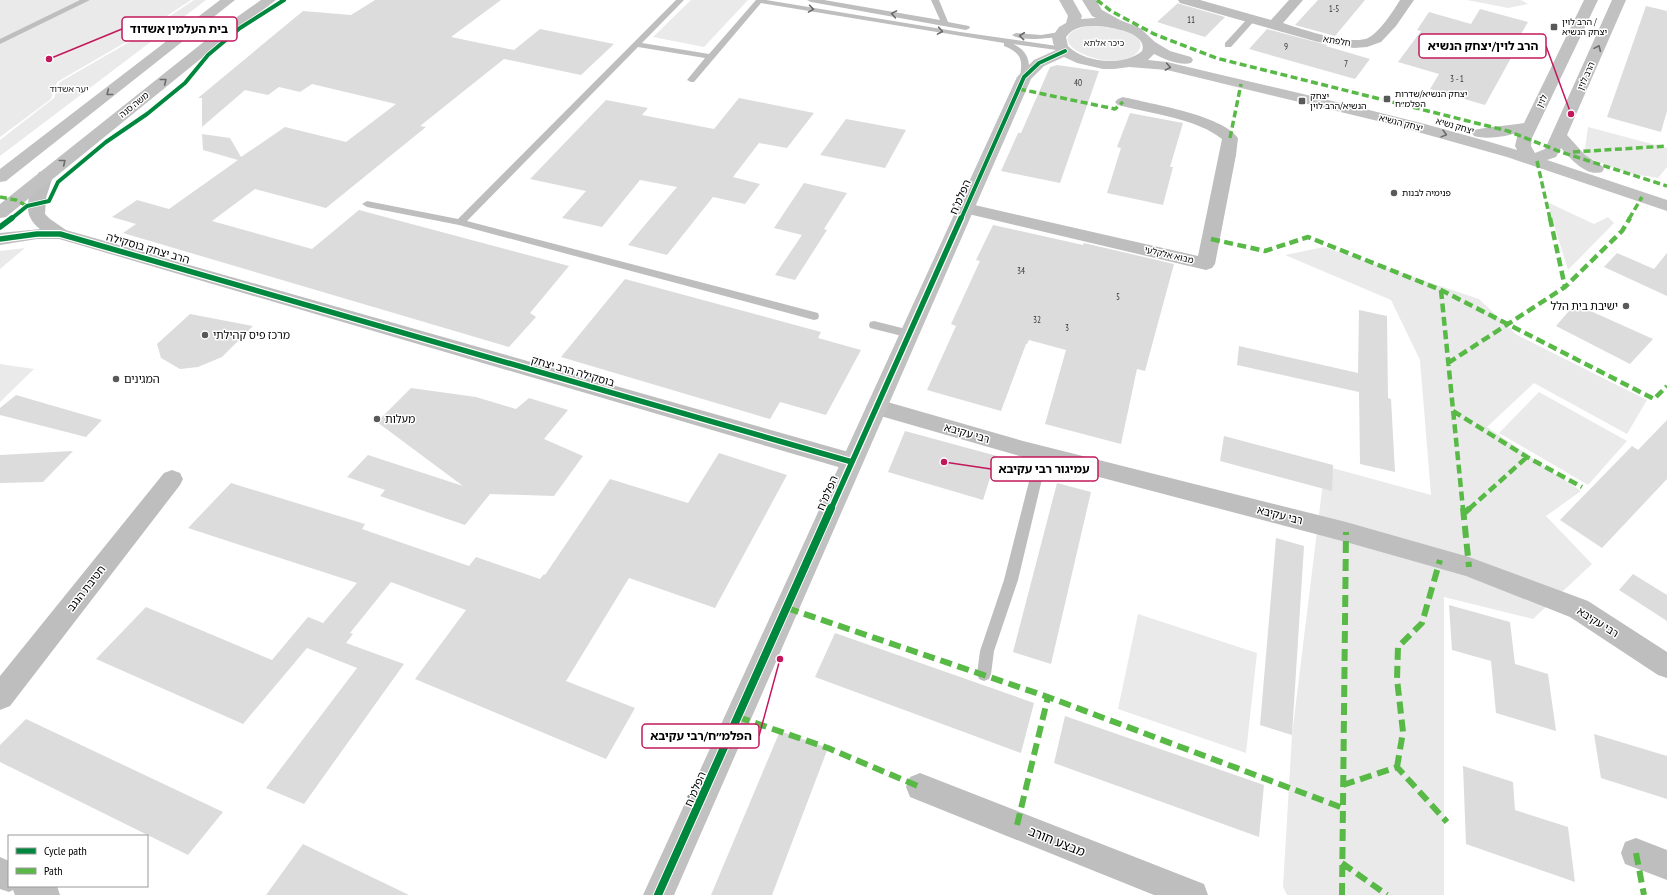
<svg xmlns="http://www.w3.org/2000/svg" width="1667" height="895" font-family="'PT Sans Narrow','Noto Sans Hebrew',sans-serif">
<rect width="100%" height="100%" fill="#fff"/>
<path fill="#eaeaea" d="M0,0H191L138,35L57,82L51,99L0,137Z
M194,0H206L0,156V140L54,98L60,82L140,36Z
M691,0H748L704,47L653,37Z
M1467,0H1521L1528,4L1508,8Z
M1088,26C1098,25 1151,30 1139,50C1120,80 1027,39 1088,26Z
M1588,127L1667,148V167L1658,178L1628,173L1584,156Z
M1547,202L1594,224L1608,217L1614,223L1568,270Z
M1324,247L1479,299L1517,335L1647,400L1627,434L1534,383L1487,427L1581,491L1546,516L1592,564L1533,619L1444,597V895H1287L1283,887L1292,735L1325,466L1431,495L1420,360L1391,300L1285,255Z
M25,248L0,269V251Z
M0,364L34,369L0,402Z
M1539,392L1627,441L1588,485L1499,433Z
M1138,614L1257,653L1246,753L1118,709Z"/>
<path fill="#dcdcdc" d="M375,0H501L451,37L514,50L540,29L614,44L581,75L504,59L420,126L426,127L326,208L255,189L212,221L312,249L359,210L569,266L530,313L536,317L509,347L123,233L136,224L112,217L137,200L169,209L238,160L203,150L202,134L230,138L241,157L285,127L346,142L396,104L312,84L300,92L279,87L268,95L245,90L202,127V98H198L303,11L351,15Z
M1318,0H1365L1335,36L1295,25Z
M1178,3L1180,4L1225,17L1205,37L1157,22Z
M1646,6L1667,11V111L1661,132L1607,117Z
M1480,9L1528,22L1514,46L1517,47L1485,105L1430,89L1439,74L1398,62L1421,31L1417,30L1429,12L1471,24Z
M1267,29L1327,45L1326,46L1370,59L1355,79L1249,49Z
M1057,65L1099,71L1060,183L1001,171L1018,133H1021L1050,67Z
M739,98L814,113L787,148L759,143L733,177L760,184L745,204L713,197L667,255L628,245L677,187L640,180L602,227L562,218L586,191L530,179L606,100L648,108L642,115L714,129Z
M1130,113L1183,123L1170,167H1173L1163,205L1107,193L1121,148L1117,147Z
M846,119L906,130L885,168L820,155Z
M804,183L847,193L824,229L827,230L795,280L775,275L802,235L774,228Z
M993,225L1083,245L1084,243L1174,264L1145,371L1137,369L1121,444L1045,424L1066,350L1029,340L1027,344H1026L1001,411L927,390L956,326L951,324L980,261L976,260Z
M1617,253L1654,269L1667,253V296L1604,267Z
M625,279L821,332L818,338L861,350L826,415L780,402L770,419L561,357Z
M1575,304L1653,339L1630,364L1556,326Z
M1359,310L1387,316L1388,398L1391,399L1395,472L1360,464L1359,392L1237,365L1239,346L1358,373Z
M190,314L253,326L222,357L198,367L180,369L161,358L157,344Z
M411,388L476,397L516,409L529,398L568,410L544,439L583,456L554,496L490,494L465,525L380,496L385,490L347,477L368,455L463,486L377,422Z
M16,395L102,420L86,437L0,415V408Z
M1667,420V479L1602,548L1560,520L1632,446L1638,450Z
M905,431L997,456L983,500L888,472Z
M1224,436L1333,465L1332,491L1220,461Z
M73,451L43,482L0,483V455Z
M719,453L787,475L715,608L629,578L566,681L635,708L606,759L415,679L466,610L391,582L350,633L353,634L346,643L404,664L304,804L266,788L357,668L307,648L243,724L96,659L146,607L272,660L308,617L323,623L357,583L188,528L231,483L365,524L362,529L469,566L476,557L540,579L544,574L545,575L610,479L688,503Z
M1057,483L1091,492L1051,664L1013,652Z
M1276,538L1304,546L1292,735L1260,725Z
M1633,574L1667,595V621L1619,590Z
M1449,605L1510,622L1515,664L1548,674L1556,731L1496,713L1491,661L1452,650Z
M835,633L1034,703L1021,753L815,677Z
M1065,716L1264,785L1259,837L1054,763Z
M26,719L223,812L188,855L0,762V745Z
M780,731L828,748L772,895H711Z
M1594,734L1667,756V799L1601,778Z
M1463,766L1513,782L1515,810L1568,827L1575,882L1466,844Z
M303,844L409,895H266Z"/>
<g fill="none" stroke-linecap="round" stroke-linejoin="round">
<path fill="#bebebe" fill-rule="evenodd" d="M80,0H90L0,44V39Z
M676,0H684L642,43L709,54L756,0H766L960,32L1064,47L1068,49L1064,51L1013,44C1028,51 1031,62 1028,77L1024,79L1020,77C1023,59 1021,53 1004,46V43L761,3L694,82H691L687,80L705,58L638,47L467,221L818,313L819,316L818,319L814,320L459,225L367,207L362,204L367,201L458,219Z
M807,0H824L940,20L931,0H939L948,22L969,26L970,28L966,30L811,2Z
M1249,17H1255L1256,19L1231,47H1225V43Z
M1060,32H1063V36C1051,38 1021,42 1012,35L1016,33L1041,35Z
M874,321L914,331L915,334L914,337L910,338L870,328L869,325L870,322Z
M1042,449L1046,451L1048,454L1018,580L994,651L991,674L989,679L984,681L979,679L977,674L980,651L1004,580L1036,454L1038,451Z"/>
<path fill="#bebebe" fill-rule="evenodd" d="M1178,0H1200L1271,20L1289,0H1303L1283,23C1302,29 1350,46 1368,38C1379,33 1394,10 1400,0H1414L1396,26L1381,42L1367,47L1354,48L1318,42L1180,3Z
M1123,97C1151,104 1222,115 1238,138L1236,155L1215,264L1212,268L1206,270L960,212L957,208L960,204L966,203L1198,256L1222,139C1198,119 1149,113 1118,105L1115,102L1118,99Z
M45,171L51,172L53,176L46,198L45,214L50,219L66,230L852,453L860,456L863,462L860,468L852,471L59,239H37L0,245V233L40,229C20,214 29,195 37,176L39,172Z
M877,399L1023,441L1346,522L1469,557L1588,601L1667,652V678L1658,675L1570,617L1466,576L1346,542L1023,457L870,413L866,407L870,401Z
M172,470L180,473L183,479L180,485L10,706L0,710V676L164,473Z
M920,773L1204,884L1208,895H1154L910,797L906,787L910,777Z
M1636,838L1667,850V880L1625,864L1621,853L1625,842Z
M0,857L9,861V886H57L60,895H15L13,890L9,892L0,889Z"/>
<path fill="#c1c1c1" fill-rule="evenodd" d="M220,0H235L6,181L0,182V169Z
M261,0H276L230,35L6,217L0,218V204L220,29Z
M1059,0H1073L1082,16L1081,19L1096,18L1092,16L1082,0H1096L1102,10L1120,20L1140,28L1155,42L1170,51L1191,57L1193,60L1191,63C1180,66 1164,59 1154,54L1148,60L1167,62C1284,90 1402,115 1517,150L1515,146L1518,133C1505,136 1488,140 1474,136L1472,133L1474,130C1491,126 1507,126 1524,123L1584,0H1598L1532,138L1531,146L1535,153L1545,149L1612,0H1626L1567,135L1585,155L1602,166L1604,169L1602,172C1586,177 1571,159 1561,148L1556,157L1547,160L1667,200V211L1507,157L1382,122L1167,70L1129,67L1114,69H1103L1077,63L1064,57L1044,66L1031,79L674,895H643L1017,77L1034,60L1056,50L1053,43L1052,37L1059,27L1066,23L1068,16ZM1095,26C1106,26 1149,32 1142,51C1123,67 1085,63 1068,46L1066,37C1073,27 1084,26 1095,26Z"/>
<path stroke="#58b947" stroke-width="3.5" stroke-dasharray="7 3.5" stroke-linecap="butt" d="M1097,0L1111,11L1154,34L1216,58L1508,131L1561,152L1667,186
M1019,89L1115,109L1123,102
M1230,138L1241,84
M1573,152L1667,146
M1537,161L1550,219
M0,197L16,200L27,206
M1629,219L1642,197"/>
<path stroke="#58b947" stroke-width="4.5" stroke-dasharray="9 4.5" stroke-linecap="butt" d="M1550,218L1565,287
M1211,239L1265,251L1308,237L1441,290L1654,399L1667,386
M1441,290L1463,509
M1448,363L1565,287L1622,231L1630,218
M1453,411L1527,457L1582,487
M1469,509L1527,457"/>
<path stroke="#58b947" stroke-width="6" stroke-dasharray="12 6" stroke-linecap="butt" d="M1463,508L1469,567
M1463,514L1470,508
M787,608L1048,697L1343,808
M738,717L828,748L920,787
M1397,767L1403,732L1397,679L1398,647L1422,623L1440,560
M1343,785L1397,767L1447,822
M1017,825L1048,697
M1636,853L1644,895
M1342,863L1387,895
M1342,895L1346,532"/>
<defs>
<path id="cycleway-far2" d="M11,219L27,206L49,201L58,182L106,142L147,114L185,83L208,55L240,28L284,0
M961,219L1024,77L1039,63L1065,51"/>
<path id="cycleway-far1" d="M0,227L12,218
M0,239L37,234H60L852,462
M831,509L961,218"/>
<path id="cycleway" d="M658,895L831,508"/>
</defs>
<use href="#cycleway-far2" stroke="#fff" stroke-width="5.5"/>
<use href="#cycleway-far1" stroke="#fff" stroke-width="8"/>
<use href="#cycleway" stroke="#fff" stroke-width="10"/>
<use href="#cycleway-far2" stroke="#00873e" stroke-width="4"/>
<use href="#cycleway-far1" stroke="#00873e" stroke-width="5.5"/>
<use href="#cycleway" stroke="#00873e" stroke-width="8"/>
</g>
<defs><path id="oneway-chevron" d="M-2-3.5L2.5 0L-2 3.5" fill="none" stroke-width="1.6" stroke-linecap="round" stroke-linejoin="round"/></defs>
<g stroke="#686868">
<use href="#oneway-chevron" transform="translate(811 9) rotate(9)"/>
<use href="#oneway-chevron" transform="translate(894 14) rotate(-170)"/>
<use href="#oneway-chevron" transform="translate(940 31) rotate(10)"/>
<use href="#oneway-chevron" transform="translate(1022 36) rotate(-174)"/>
</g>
<g stroke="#6a6a6a">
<use href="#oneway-chevron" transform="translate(1598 48) rotate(-66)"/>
<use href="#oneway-chevron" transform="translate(1168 67) rotate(11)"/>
<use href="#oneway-chevron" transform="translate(164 81) rotate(-39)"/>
<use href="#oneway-chevron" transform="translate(109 93) rotate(142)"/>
<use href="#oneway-chevron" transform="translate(1444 134) rotate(15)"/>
<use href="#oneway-chevron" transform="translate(63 162) rotate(-39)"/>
</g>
<g fill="#595959" stroke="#fff" stroke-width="1.5">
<rect x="1550" y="23" width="8" height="8" rx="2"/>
<rect x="1383" y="95" width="8" height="8" rx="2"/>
<rect x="1298" y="97" width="8" height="8" rx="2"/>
<circle cx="1394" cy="193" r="4"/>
<circle cx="1626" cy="306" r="4"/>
<circle cx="205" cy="335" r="4"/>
<circle cx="116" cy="379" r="4"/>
<circle cx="377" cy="419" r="4"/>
</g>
<g text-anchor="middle" stroke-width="3" stroke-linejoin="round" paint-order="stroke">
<g font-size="9" fill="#373737">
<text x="1334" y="12">1-5</text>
<text x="1191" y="23">11</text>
<text x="1286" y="50">9</text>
<text x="1346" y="67">7</text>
<text x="1457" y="82">3 - 1</text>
<text x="1078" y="86">40</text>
<text x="1021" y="274">34</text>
<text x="1118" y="300">5</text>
<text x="1037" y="323">32</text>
<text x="1067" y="331">3</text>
</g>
<g font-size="9" fill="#000" stroke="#fff" text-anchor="start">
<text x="1562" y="25">הרב לוין /<tspan x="1562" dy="10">יצחק הנשיא</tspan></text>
<text x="1395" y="97">יצחק הנשיא/שדרות<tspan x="1395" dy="10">הפלמ״ח</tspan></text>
<text x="1310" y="99">יצחק<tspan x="1310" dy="10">הנשיא/הרב לוין</tspan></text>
<text x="1402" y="196">פנימיה לבנות</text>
</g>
<g font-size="9" fill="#000" stroke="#fff">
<text transform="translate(1337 41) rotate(9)" y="3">חלפתא</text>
<text transform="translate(1586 76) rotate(-66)" y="3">הרב לוין</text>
<text transform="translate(1542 101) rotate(-64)" y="3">לוין</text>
<text transform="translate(134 105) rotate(-39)" y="3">משה סנה</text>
<text transform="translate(1401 123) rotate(14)" y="3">יצחק הנשיא</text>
<text transform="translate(1455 126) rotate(16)" y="3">יצחק נשיא</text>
<text transform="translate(1169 255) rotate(13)" y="3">מבוא אלקלעי</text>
</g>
<g font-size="9" fill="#2f2f2f" stroke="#fff">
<text x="1104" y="46">כיכר אלתא</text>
<text x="69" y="92">יער אשדוד</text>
</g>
<g font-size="11" fill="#000" stroke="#fff">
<text transform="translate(960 197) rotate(-66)" y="4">הפלמ"ח</text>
<text transform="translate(148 248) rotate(16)" y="4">הרב יצחק בוסקילה</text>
<text transform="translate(573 371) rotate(16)" y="4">בוסקילה הרב יצחק</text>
<text transform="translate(967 433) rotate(16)" y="4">רבי עקיבא</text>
<text transform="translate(827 493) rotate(-66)" y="4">הפלמ"ח</text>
<text transform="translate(1280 515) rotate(14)" y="4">רבי עקיבא</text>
<text transform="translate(86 588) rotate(-52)" y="4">חטיבת הנגב</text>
<text transform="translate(1598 622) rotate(32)" y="4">רבי עקיבא</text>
<text transform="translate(695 789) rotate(-66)" y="4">הפלמ"ח</text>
</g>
<g font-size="11" fill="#000" stroke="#fff" text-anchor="start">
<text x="1618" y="310" text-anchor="end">ישיבת בית הלל</text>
<text x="213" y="339">מרכז פיס קהילתי</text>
<text x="124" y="383">המגינים</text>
<text x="385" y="423">מעלות</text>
</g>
<g font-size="13" fill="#000" stroke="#fff">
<text transform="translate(1057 841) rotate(22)" y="5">מבצע חורב</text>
</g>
</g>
<path fill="none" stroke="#c2185b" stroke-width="1.5" d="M49 59L122 29M1571 114L1546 46M944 462L991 469M780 659L759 736"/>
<g fill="#c2185b" stroke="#fff" stroke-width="1.5">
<circle cx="49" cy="59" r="4"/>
<circle cx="1571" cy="114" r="4"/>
<circle cx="944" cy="462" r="4"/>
<circle cx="780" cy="659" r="4"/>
</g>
<g fill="#fff" stroke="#c2185b" stroke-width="1.5">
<rect x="122" y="17" width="115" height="24" rx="4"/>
<rect x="1419" y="34" width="127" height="24" rx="4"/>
<rect x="991" y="457" width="107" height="24" rx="4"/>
<rect x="642" y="724" width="117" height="24" rx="4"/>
</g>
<g font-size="12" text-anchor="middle" font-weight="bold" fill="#000">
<text x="179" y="33">בית העלמין אשדוד</text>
<text x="1483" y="50">הרב לוין/יצחק הנשיא</text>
<text x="1044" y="473">עמיגור רבי עקיבא</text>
<text x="701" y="740">הפלמ״ח/רבי עקיבא</text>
</g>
<rect x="8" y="835" width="140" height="52" fill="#ffffff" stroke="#999999"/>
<rect x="16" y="848" width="20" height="6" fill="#00873e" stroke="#999999"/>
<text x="44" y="855" font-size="12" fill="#000000">Cycle path</text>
<rect x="16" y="868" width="20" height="6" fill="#58b947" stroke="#999999"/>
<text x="44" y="875" font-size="12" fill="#000000">Path</text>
</svg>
